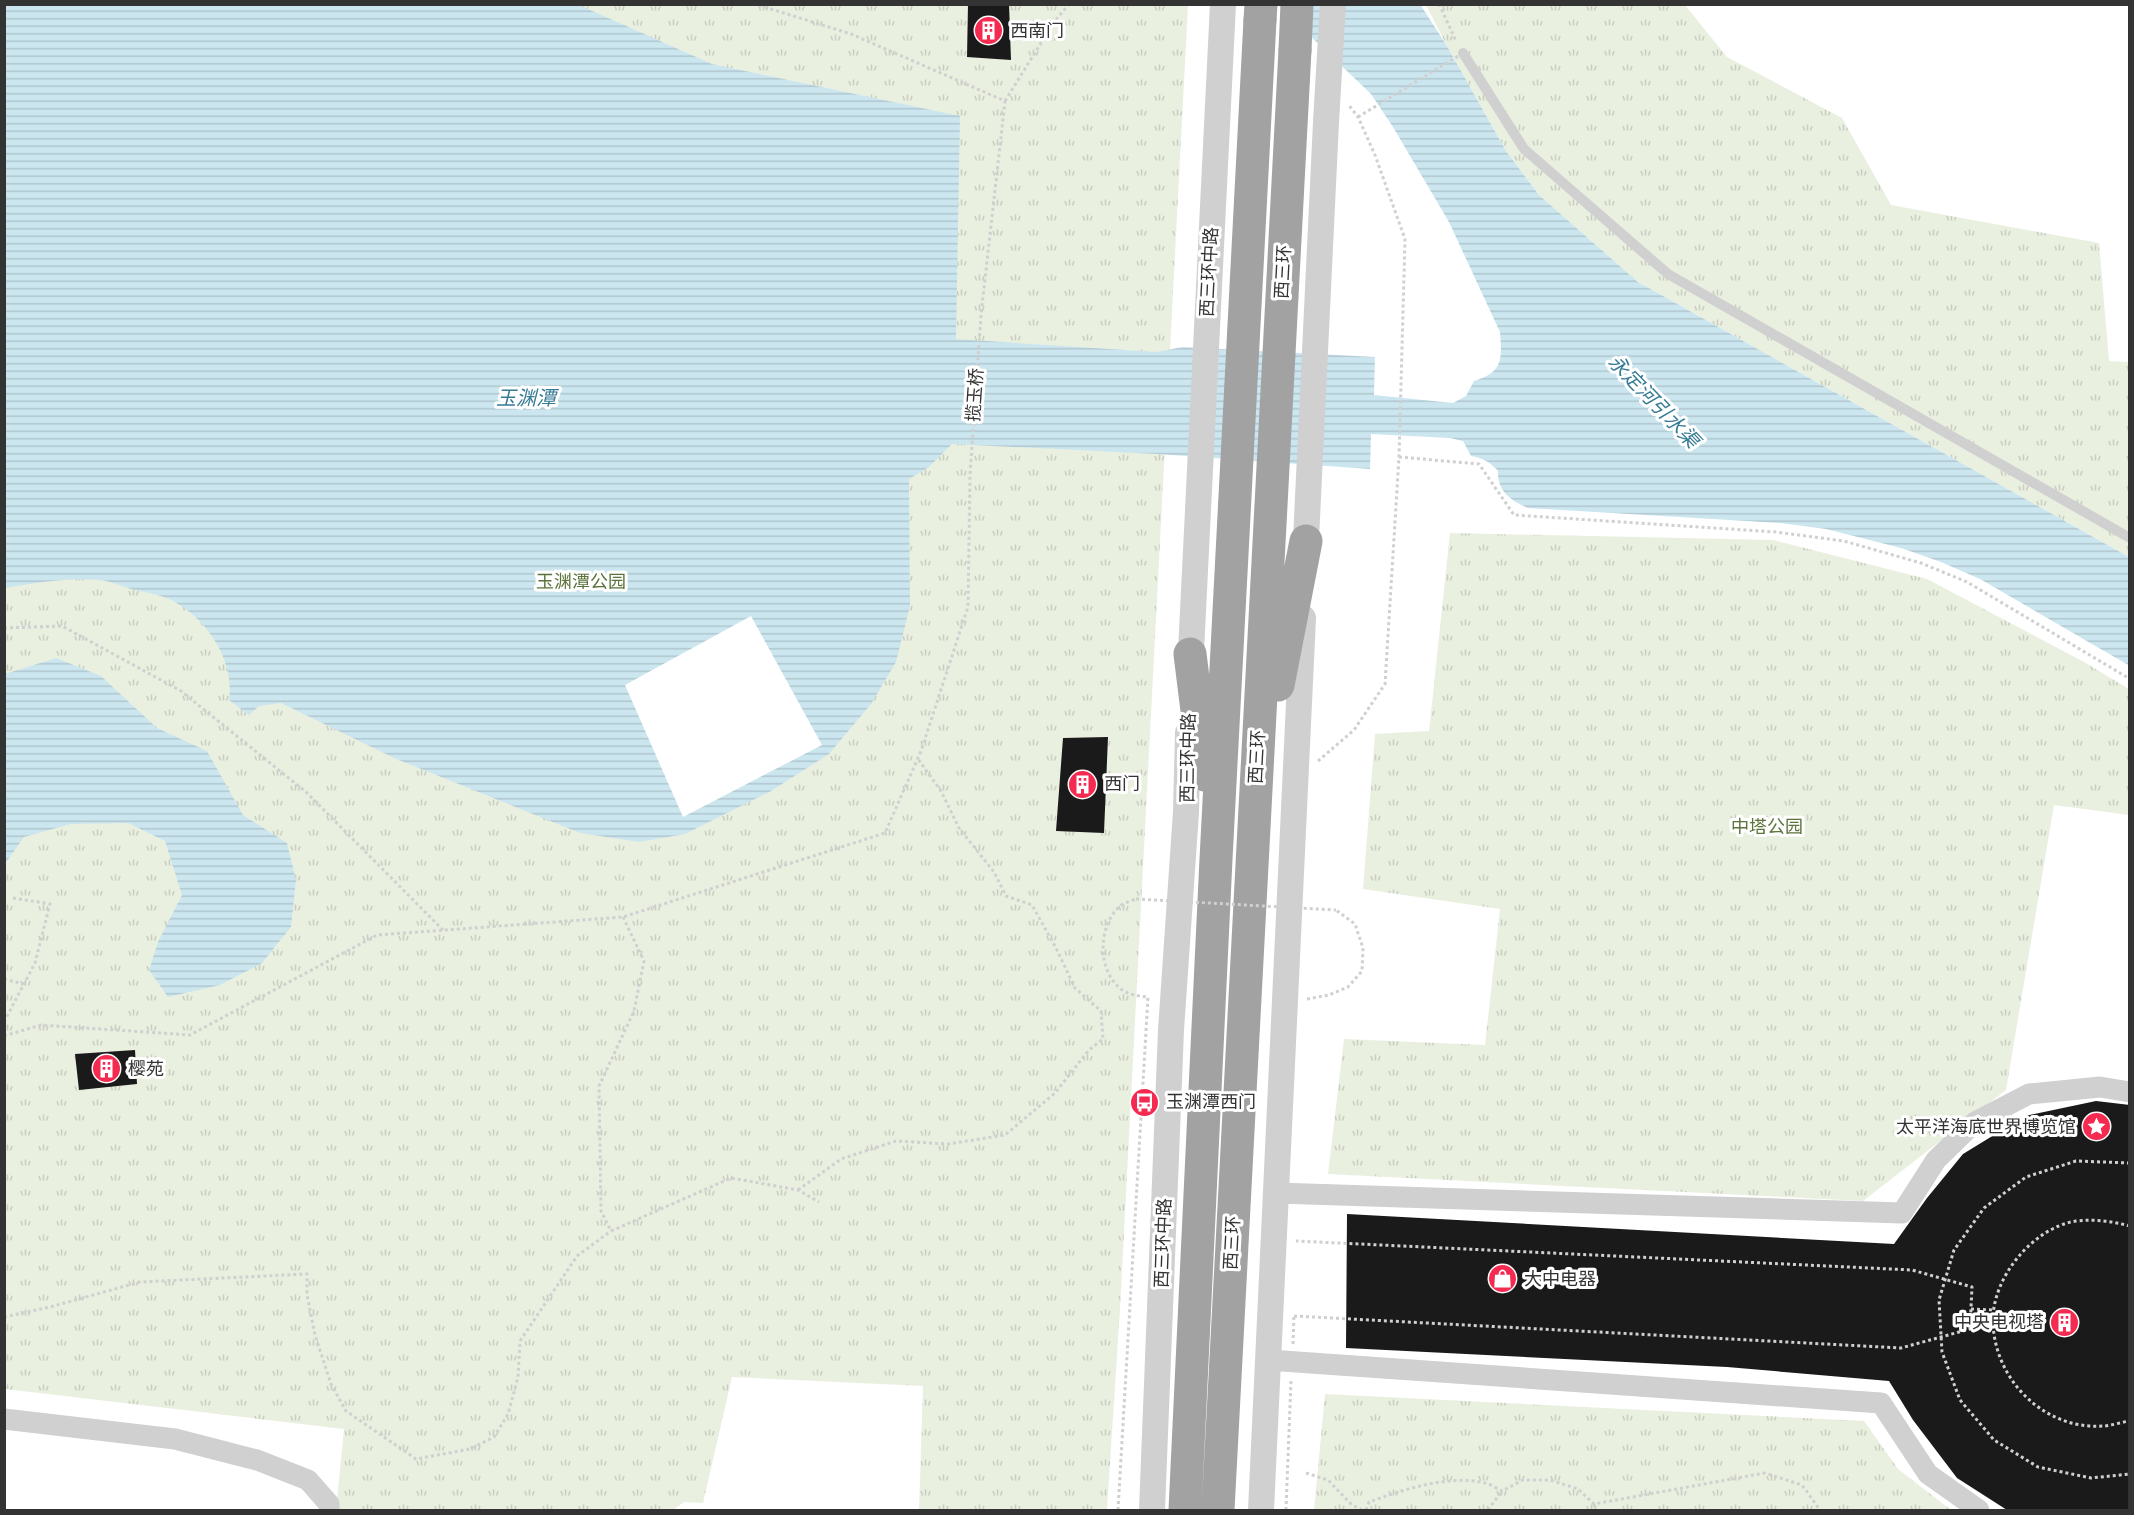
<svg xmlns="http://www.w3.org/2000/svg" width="2134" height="1515" font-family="Signika,'Noto Sans SC',sans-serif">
<defs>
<pattern id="grass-tufts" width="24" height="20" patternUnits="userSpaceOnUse" patternTransform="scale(1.5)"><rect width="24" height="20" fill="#eaf0e0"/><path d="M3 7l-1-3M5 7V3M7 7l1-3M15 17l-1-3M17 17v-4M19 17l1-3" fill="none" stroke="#c9cec1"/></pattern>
<pattern id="water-rules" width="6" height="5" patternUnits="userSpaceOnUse" patternTransform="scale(1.5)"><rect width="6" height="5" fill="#cce6f0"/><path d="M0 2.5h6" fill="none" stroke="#b0c6ce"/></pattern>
</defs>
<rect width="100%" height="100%" fill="#fff"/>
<path fill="url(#grass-tufts)" d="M5,5H1188L1120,1309L1107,1510H919L923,1386L732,1377L703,1503L684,1502L673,1510H336L344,1429L5,1389Z
M1426,5H1685L1727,57L1842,118L1891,205L2099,243L2109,361L2129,362V557L1638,282L1539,195L1506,151L1447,46Z
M1450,533L1773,540L1927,579L2084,662L2129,689V815L2054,805L2006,1090L1863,1201L1328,1174L1344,1039L1485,1045L1500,909L1363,889L1375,734L1429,731Z
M1325,1394L1864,1421L1898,1469L1951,1510H1314Z"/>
<path fill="url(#water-rules)" d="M1420,4L1447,46L1506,151L1539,195L1638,282L2129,557L2130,666L1980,579L1941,562L1901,548L1826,529L1780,523L1528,508C1511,501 1497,491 1498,471C1490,462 1483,458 1471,456L1463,441L1450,438L1371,434L1370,469L1157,454L952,444L929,467L909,479L910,606L896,662L871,704L829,754L771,791L685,834L639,842L580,833L394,758L281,703L259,706L249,715L229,700C235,660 206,617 171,600C159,594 144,592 131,589C121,586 110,581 100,580C69,577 35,583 5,588V5H579L712,64L960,116L956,339L1156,352L1183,347L1375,357L1374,395L1453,403L1466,396L1474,381C1503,372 1502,360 1500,332L1449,222L1393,127L1371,94L1278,5Z
M56,658L101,676L157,728L207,751L243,815L287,843L296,880L291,927L262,963L220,985L168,997L149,970L158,942L182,895L165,841L128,823L71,824L24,837L5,864V674Z"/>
<path fill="#fff" d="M751,616L822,745L683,817L625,685Z"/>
<path fill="#1a1a1a" d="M968,4H1009L1011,60L967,57Z
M1108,737L1104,833L1056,831L1063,738Z
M135,1050L137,1084L79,1090L75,1054Z
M2096,1101L2130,1105V1510H2007L1957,1478L1913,1420L1889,1381L1727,1367L1346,1348L1347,1214L1894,1244L1927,1198L1963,1154L2025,1116Z"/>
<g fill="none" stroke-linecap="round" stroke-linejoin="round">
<path stroke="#d0d0d0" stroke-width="3" stroke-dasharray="3 3" stroke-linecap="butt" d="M1439,4L1456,41
M1005,101L1054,22L1069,4
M1399,457L1479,464L1514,515L1776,532L1844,541L1921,563L1967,582L2130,679
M4,628L62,626L181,691L306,792L443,930
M1318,761L1354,730L1385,684L1399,457L1405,239L1375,155L1358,117L1348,104
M623,917L644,961L634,1011L599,1086L601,1211L611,1231L731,1178L798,1190L819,1202
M4,979L23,984
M1307,999L1329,995L1348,987L1362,971L1363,948L1355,924L1336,910
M4,1022L35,963L50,904L13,898
M4,1036L41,1025L190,1035L377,935L623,917L885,833L921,751L968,607L970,475L981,315L1005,101L851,34L755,4
M2130,1163L2076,1161L2026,1177L1984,1208L1954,1250L1939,1300L1942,1352L1960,1400L1994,1440L2038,1467L2091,1478L2130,1474
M798,1190L841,1159L896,1141L948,1144L1005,1135L1055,1093L1089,1050L1103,1039L1101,1011L1075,988L1056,948L1032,905L1006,896L994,872L959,828L941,791L918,759
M2130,1226C2111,1221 2095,1219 2076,1221C2032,1228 1991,1279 1993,1323C1995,1380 2044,1430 2103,1426C2111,1426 2121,1422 2130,1421
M1971,1309L1995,1310
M1294,1316L1901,1348L1970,1329L1972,1287L1912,1270L1296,1241
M4,1317L50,1307L140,1282L307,1274V1295L315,1335L331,1384L346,1411L416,1459L470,1449L494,1437L508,1414L518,1377L520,1341L577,1256L611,1231
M1293,1344L1294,1314
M1306,1473L1328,1480L1352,1505L1362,1510
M1594,1504L1595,1510
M1118,1510L1148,997C1138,996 1129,995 1121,989C1097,971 1098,926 1119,907C1123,903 1131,901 1136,899
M1286,1510L1291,1380
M1366,1510L1369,1502C1402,1490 1450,1474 1485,1483C1491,1484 1497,1489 1502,1491L1523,1480H1550L1578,1489L1594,1504L1765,1473L1802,1485L1820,1510
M1488,1510L1502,1491"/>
<path stroke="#d0d0d0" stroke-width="10" d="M1463,53L1524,149L1668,274L2130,538"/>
<path stroke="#d0d0d0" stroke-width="21" d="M1276,1193L1902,1213L1936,1160L1975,1122L2029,1094L2100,1087L2130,1092
M1268,1360L1881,1403L1928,1474L1979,1510
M4,1419L175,1439L257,1460L308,1480L329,1504V1510"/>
<path stroke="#d0d0d0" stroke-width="26" d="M1305,560L1326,122
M1190,672L1223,4
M1152,1510L1171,1030L1186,812L1188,733
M1261,1510L1303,618"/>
<path stroke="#a2a2a2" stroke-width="33" d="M1190,654L1205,775
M1278,685L1306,541
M1185,1510L1216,859L1260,20
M1218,1510L1295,50"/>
<path stroke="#d0d0d0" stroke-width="3" stroke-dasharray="3 3" stroke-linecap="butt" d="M1358,117L1463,53
M1136,899L1336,910"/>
<path stroke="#d0d0d0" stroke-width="26" d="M1326,122L1333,4"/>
<path stroke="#a2a2a2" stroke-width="33" d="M1260,20L1261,4
M1295,50L1297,4"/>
</g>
<defs>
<symbol id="building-disc" viewBox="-11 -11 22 22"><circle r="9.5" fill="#f42a51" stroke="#fff"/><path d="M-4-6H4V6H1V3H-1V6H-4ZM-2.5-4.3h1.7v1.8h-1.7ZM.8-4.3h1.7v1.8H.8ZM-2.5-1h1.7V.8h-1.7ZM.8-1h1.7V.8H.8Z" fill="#fff"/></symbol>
<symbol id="bus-disc" viewBox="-11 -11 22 22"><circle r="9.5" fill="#f42a51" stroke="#fff"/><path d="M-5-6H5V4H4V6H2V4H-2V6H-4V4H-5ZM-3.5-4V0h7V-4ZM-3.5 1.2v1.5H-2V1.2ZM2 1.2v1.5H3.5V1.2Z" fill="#fff"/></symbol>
<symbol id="sight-disc" viewBox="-11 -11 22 22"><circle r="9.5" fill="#f42a51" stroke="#fff"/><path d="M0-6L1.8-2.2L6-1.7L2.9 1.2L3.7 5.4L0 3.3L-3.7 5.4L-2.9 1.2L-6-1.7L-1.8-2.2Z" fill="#fff"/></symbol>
<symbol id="shop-disc" viewBox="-11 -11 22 22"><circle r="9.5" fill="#f42a51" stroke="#fff"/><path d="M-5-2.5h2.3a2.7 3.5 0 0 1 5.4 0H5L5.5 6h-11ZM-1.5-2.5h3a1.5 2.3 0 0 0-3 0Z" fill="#fff"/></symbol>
</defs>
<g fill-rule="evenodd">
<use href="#building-disc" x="972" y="14" width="33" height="33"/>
<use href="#building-disc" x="1066" y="768" width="33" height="33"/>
<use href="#building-disc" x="90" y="1052" width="33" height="33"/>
<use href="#bus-disc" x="1128" y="1086" width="33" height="33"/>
<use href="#sight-disc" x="2080" y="1110" width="33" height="33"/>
<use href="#shop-disc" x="1486" y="1262" width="33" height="33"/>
<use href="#building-disc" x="2048" y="1306" width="33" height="33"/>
</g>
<g text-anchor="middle" stroke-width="6" stroke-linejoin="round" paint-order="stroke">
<g font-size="18" fill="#333" stroke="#fff" text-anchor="start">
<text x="1010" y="37">西南门</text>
<text x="1104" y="790">西门</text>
<text x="128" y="1075">樱苑</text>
<text x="1166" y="1108">玉渊潭西门</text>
<text x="2076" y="1133" text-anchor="end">太平洋海底世界博览馆</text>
<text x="1524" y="1285">大中电器</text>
<text x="2044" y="1328" text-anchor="end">中央电视塔</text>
</g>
<g font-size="18" fill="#333" stroke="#fff">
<text transform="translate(1209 272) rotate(-87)" y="6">西三环中路</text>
<text transform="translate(1283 272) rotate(-87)" y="6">西三环</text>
<text transform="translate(975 395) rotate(-86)" y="6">揽玉桥</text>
<text transform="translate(1257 757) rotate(-87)" y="6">西三环</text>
<text transform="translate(1188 758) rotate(-89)" y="6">西三环中路</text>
<text transform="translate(1163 1243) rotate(-88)" y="6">西三环中路</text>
<text transform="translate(1232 1243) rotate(-87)" y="6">西三环</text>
</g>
<g font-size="18" fill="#5c733b" stroke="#fff">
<text x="581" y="588">玉渊潭公园</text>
<text x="1767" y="833">中塔公园</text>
</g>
<g font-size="20" font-style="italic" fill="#367c96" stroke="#fff">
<text x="526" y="405">玉渊潭</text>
<text transform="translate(1654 401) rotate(46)" y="7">永定河引水渠</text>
</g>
</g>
<rect width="2134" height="1515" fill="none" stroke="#333333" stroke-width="12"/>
</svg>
